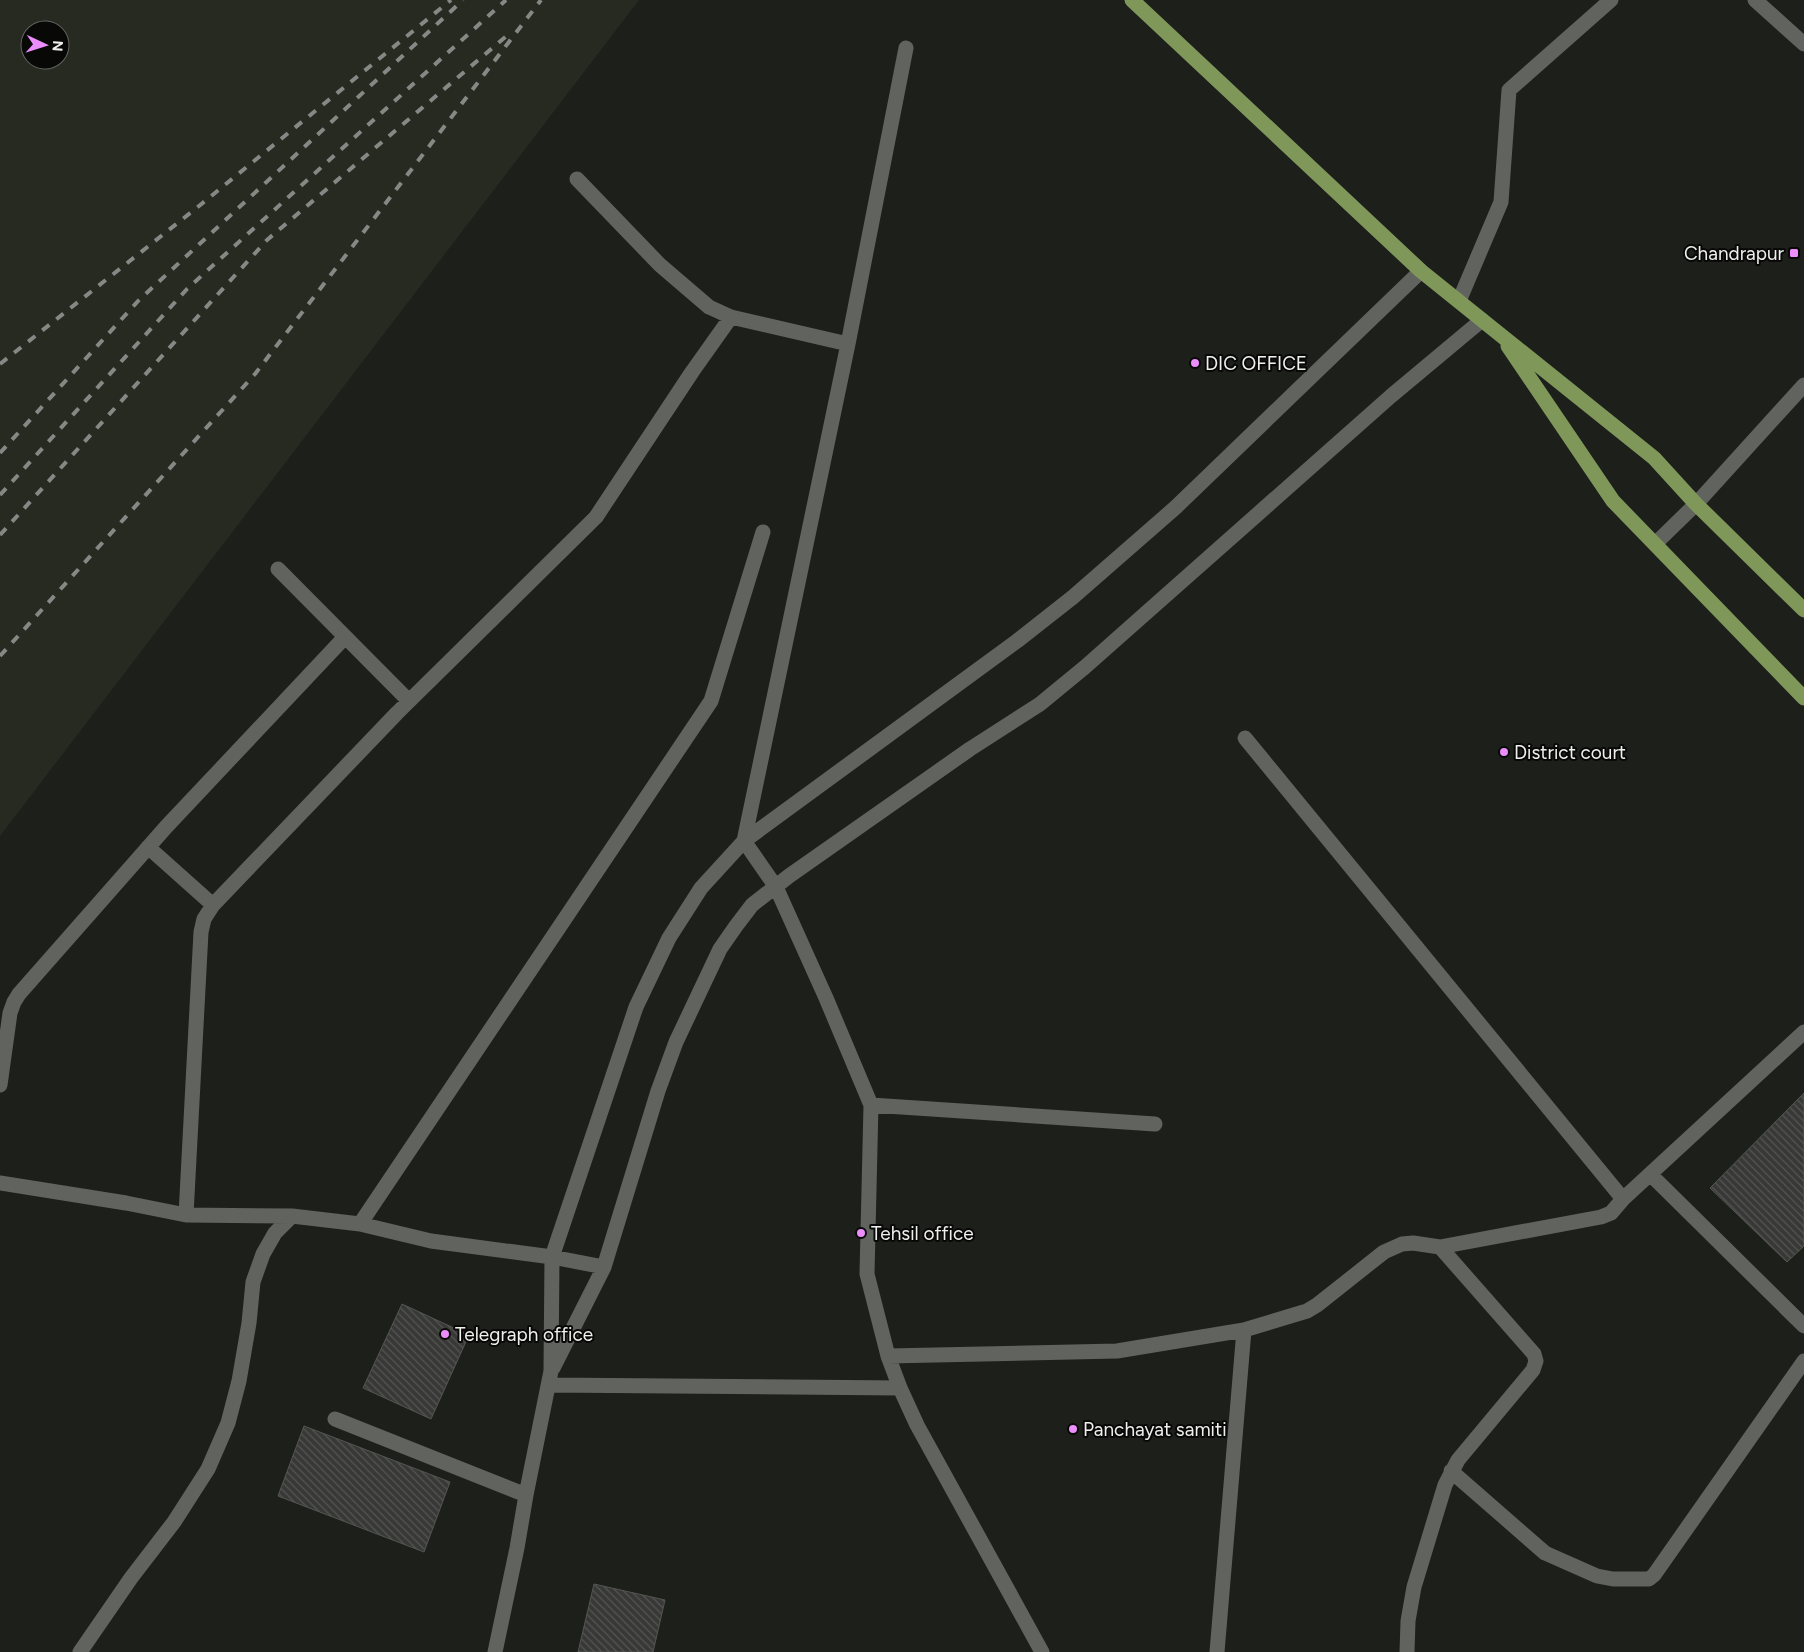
<svg xmlns="http://www.w3.org/2000/svg" width="1804" height="1652" font-family="Figtree,sans-serif">
<defs>
<pattern id="building-back-hatch" width="6" height="6" patternUnits="userSpaceOnUse" patternTransform="scale(1.25)"><rect width="6" height="6" fill="#383936"/><path d="M-1 5l2 2M0 0l6 6M5-1l2 2" fill="none" stroke="#555653"/></pattern>
</defs>
<rect width="100%" height="100%" fill="#1d1f1b"/>
<path fill="#262a21" fill-rule="evenodd" d="M0,0H639L0,836ZM30,30H60V60H30Z"/>
<path fill="url(#building-back-hatch)" stroke="#545652" d="M1804,1093V1246L1787,1262L1710,1188Z
M402,1304L469,1335L431,1419L363,1388Z
M304,1426L450,1482L424,1552L278,1496Z
M594,1584L665,1600L653,1652H578Z"/>
<g fill="none" stroke-linecap="round" stroke-linejoin="round">
<path stroke="#61635f" stroke-width="15" d="M1755,0L1804,44
M906,48L848,344L744,841L776,887L826,998L871,1105L867,1274L888,1356L900,1388L917,1425L1042,1652
M577,179L660,265L709,307L731,317L848,344
M1459,301L1501,202L1509,90L1611,0
M1655,544L1696,504L1804,385
M278,569L409,701
M1245,738L1623,1199
M148,847L213,905
M0,1085L10,1013L14,1002L19,994L166,827L345,637
M871,1105L1155,1124
M1650,1174L1804,1326
M0,1183L126,1203L186,1215L292,1216L360,1224L431,1241L552,1257L604,1267
M186,1215L201,932L204,919L213,905L397,713L596,517L692,372L731,317
M360,1224L711,701L763,532
M888,1356L1117,1351L1244,1330L1307,1311L1317,1305L1384,1252L1402,1244L1413,1243L1440,1247L1601,1217L1611,1213L1623,1199L1804,1032
M553,1368L604,1267L658,1091L676,1042L720,949L736,926L752,905L789,876L970,749L1040,704L1085,667L1391,396L1482,320
M548,1385L900,1388
M335,1419L526,1495
M1451,1471L1545,1553L1597,1576L1613,1579H1649L1654,1575L1804,1361
M80,1652L131,1578L174,1522L208,1469L228,1423L239,1381L249,1323L253,1282L263,1254L275,1233L292,1216
M495,1652L517,1548L526,1495L551,1371L552,1257L636,1007L669,938L701,888L744,841L1017,641L1073,597L1176,507L1421,271
M1217,1652L1244,1330
M1407,1652L1408,1621L1414,1587L1445,1485L1458,1460L1533,1370L1536,1361L1534,1354L1440,1247"/>
<path stroke="#7f985a" stroke-width="15" d="M1132,0L1421,271L1654,458L1696,504L1804,610
M1508,346L1613,501L1804,698"/>
<path stroke="#868885" stroke-width="4" stroke-dasharray="9 9" stroke-linecap="butt" d="M0,364L199,206L451,0
M0,453L139,300L463,0
M0,495L187,289L506,0
M0,535L267,240L510,33
M0,656L255,374L541,0"/>
</g>
<g fill="#eb8dfb" stroke="#080807" stroke-width="2">
<rect x="1789" y="248" width="10" height="10" rx="2.5"/>
<circle cx="1195" cy="363" r="5"/>
<circle cx="1504" cy="752" r="5"/>
<circle cx="861" cy="1233" r="5"/>
<circle cx="445" cy="1334" r="5"/>
<circle cx="1073" cy="1429" r="5"/>
</g>
<g text-anchor="middle" stroke-width="4" stroke-linejoin="round" paint-order="stroke">
<g font-size="19" fill="#eff0ee" stroke="#080807" text-anchor="start">
<text x="1784" y="260" text-anchor="end">Chandrapur</text>
<text x="1205" y="370">DIC OFFICE</text>
<text x="1514" y="759">District court</text>
<text x="871" y="1240">Tehsil office</text>
<text x="455" y="1341">Telegraph office</text>
<text x="1083" y="1436">Panchayat samiti</text>
</g>
</g>
<g transform="translate(45 45) rotate(94)"><circle r="24" fill="#080807" stroke="#646563"/>
<path d="M0-4L9 19L0 12L-9 19Z" fill="#eb8dfb"/>
<text y="-8" font-size="14" font-weight="bold" text-anchor="middle" fill="#eff0ee">N</text>
</g>
</svg>
